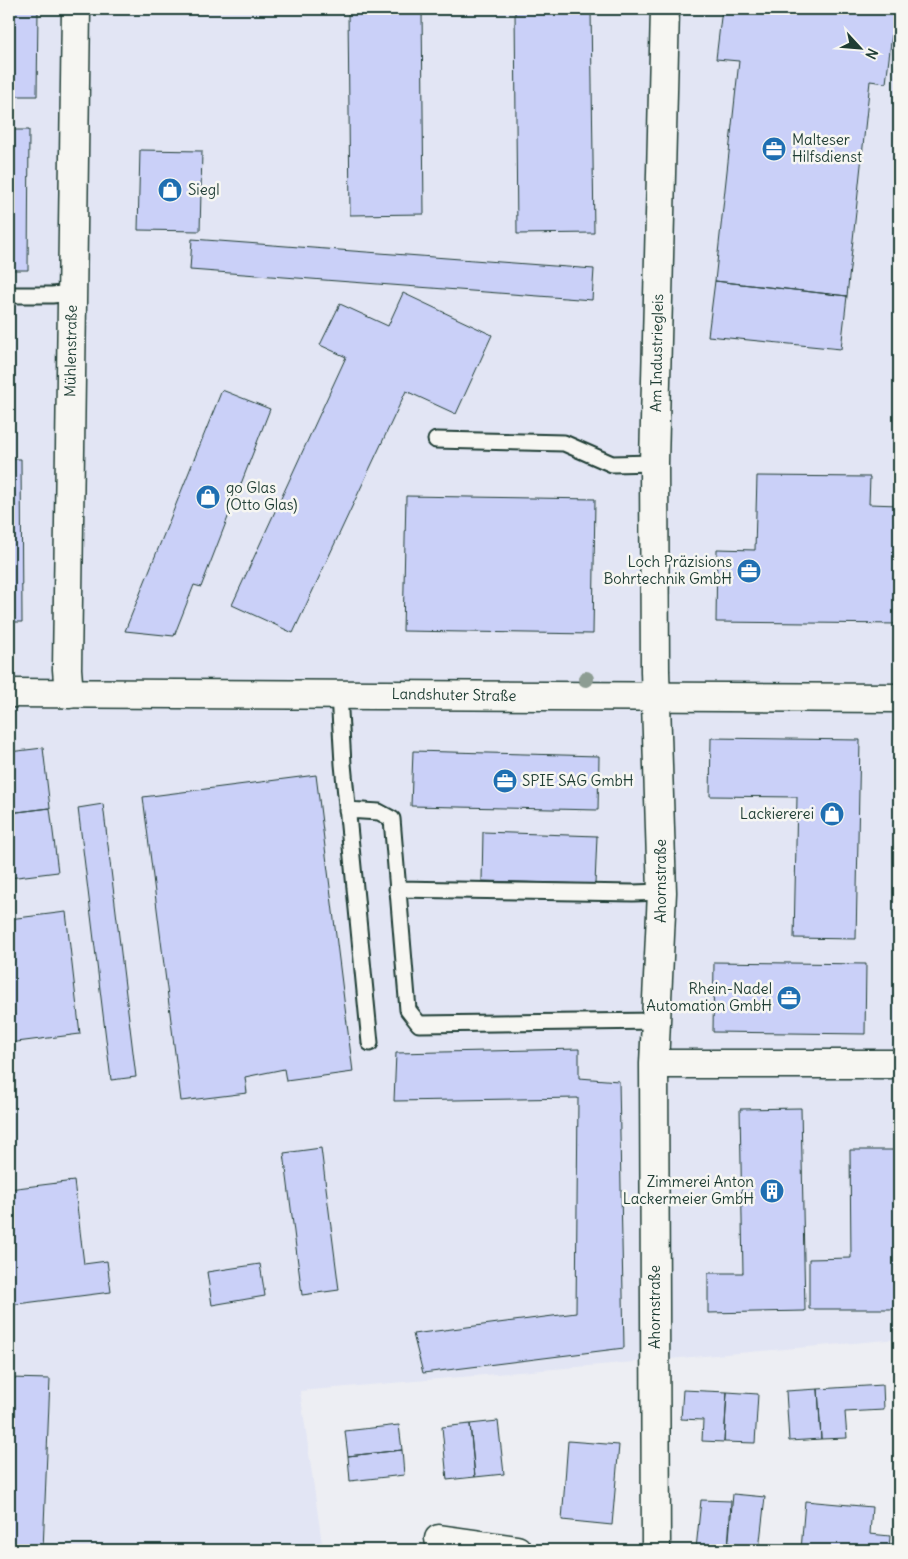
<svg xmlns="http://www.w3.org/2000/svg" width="908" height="1559" font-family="Delius,sans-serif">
<rect width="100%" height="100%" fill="#edeef3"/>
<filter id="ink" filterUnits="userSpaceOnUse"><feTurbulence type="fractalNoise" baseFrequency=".02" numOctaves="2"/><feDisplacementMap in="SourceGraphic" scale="10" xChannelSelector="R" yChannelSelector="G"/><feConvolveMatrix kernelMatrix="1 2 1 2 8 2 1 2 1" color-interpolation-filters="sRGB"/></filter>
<g filter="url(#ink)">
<path fill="#e2e5f4" d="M9,9H899V1339L300,1391L323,1550H9Z"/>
<path fill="#cad0f8" stroke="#1f3d34" d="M9,9H38L37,96H9Z
M348,9H422L424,214L350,215Z
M515,9H591L594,233L517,234Z
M722,9H895L886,83L870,81L847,296L715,281L739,61L716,59Z
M9,130H29L28,270H9Z
M140,150L202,151L200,231L138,230Z
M192,239L594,269L592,300L190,270Z
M715,281L847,296L841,349L708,336Z
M403,293L492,335L456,414L406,391L293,633L232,605L346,357L320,345L340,304L388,326Z
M222,390L270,409L201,587L194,585L174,636L125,631Z
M9,459H21L22,622H9Z
M757,476L870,477L869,504L899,505V624L716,622L717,549L755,550Z
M406,496L595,499L593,634L403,631Z
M711,738L860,740L856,939L794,938L797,797L710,796Z
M43,748L50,808L9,813V752Z
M413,751L599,756L598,810L411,806Z
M316,775L353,1072L286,1081L284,1069L245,1077L247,1093L181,1101L143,797Z
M103,804L136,1077L111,1080L78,808Z
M50,808L58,872L9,878V813Z
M483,832L597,836L595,884L482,881Z
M66,912L80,1034L9,1043V919Z
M714,962L866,964L865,1034L713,1032Z
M579,1049V1078L619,1081L624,1348L423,1373L413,1334L576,1313L578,1098L394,1101L396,1053Z
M801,1108L805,1311L708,1313V1273H743L740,1109Z
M321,1148L339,1290L302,1295L284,1153Z
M850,1150H899V1309H809V1259L851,1258Z
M74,1181L84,1264L107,1261L111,1292L9,1305V1189Z
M260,1264L265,1296L212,1305L207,1272Z
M9,1378L50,1379L43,1550H9Z
M883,1385L884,1410L845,1412L847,1438L821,1439L818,1389Z
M818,1389L821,1439L789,1441L786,1391Z
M683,1390L727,1392L724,1442L702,1441L703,1420L681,1419Z
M727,1392L758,1394L755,1443L724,1442Z
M498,1421L504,1474L475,1477L470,1424Z
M470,1424L475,1477L447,1480L442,1427Z
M399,1425L402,1450L348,1456L345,1431Z
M568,1441L619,1445L612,1525L562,1520Z
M402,1450L404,1475L350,1481L348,1456Z
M733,1494L765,1497L759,1550L728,1549Z
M701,1500L731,1501L728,1549H696Z
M805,1501L872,1507L870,1534L890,1536L889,1550H801Z
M418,1546L419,1550H378Z"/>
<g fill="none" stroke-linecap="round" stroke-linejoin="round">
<defs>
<path id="service" d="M9,295H52L72,293
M436,440L564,443L612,464L654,463
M339,694L343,764L370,1043
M347,810L379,812L392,819L408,1010L419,1024L656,1021
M397,889L633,893L662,892"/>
<path id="minor" d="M69,694L67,669L76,9
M654,1064H899
M439,1539L517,1550
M656,1550L654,1064L662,892L655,671L654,463L665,9"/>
<path id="tertiary" d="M9,693L899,698"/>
</defs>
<use href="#service" stroke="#1f3d34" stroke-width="19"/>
<use href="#minor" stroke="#1f3d34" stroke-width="31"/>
<use href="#tertiary" stroke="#1f3d34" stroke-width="31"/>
<use href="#service" stroke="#f6f6f2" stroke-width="15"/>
<use href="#minor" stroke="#f6f6f2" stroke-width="28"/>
<use href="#tertiary" stroke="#f6f6f2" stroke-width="28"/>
</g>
<circle fill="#8d9d93" cx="586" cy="679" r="8"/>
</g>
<defs>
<symbol id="office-disc" viewBox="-11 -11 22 22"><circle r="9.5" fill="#1f6fb2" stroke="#f6f6f2"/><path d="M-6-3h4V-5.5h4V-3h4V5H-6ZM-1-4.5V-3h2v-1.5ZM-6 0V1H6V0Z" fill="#fff"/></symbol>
<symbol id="shop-disc" viewBox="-11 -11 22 22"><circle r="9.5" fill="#1f6fb2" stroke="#f6f6f2"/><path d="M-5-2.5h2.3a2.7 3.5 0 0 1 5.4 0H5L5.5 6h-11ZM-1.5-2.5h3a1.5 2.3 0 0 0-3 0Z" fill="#fff"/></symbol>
<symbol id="building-disc" viewBox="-11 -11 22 22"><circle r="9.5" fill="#1f6fb2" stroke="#f6f6f2"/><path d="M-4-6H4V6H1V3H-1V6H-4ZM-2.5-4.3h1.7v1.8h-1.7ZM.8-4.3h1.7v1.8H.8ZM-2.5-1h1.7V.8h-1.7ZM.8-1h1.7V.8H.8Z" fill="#fff"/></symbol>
</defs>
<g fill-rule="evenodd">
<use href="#office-disc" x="760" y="135" width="28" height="28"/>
<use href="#shop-disc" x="156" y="176" width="28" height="28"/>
<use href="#shop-disc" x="194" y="483" width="28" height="28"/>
<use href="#office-disc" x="735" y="557" width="28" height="28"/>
<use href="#office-disc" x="491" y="767" width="28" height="28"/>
<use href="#shop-disc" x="818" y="800" width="28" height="28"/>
<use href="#office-disc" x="775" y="984" width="28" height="28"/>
<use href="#building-disc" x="758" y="1177" width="28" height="28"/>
</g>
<g text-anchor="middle" stroke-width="5" stroke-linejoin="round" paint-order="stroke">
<g font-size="15" fill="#1f3d34" stroke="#f6f6f2" text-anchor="start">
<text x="792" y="145">Malteser<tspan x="792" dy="17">Hilfsdienst</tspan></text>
<text x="188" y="195">Siegl</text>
<text x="226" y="493">go Glas<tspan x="226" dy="17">(Otto Glas)</tspan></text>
<text x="732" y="567" text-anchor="end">Loch Präzisions<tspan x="732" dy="17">Bohrtechnik GmbH</tspan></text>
<text x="522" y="786">SPIE SAG GmbH</text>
<text x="814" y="819" text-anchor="end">Lackiererei</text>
<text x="772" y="994" text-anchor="end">Rhein-Nadel<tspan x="772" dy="17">Automation GmbH</tspan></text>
<text x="754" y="1187" text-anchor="end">Zimmerei Anton<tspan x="754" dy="17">Lackermeier GmbH</tspan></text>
</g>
<g font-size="15" fill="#1f3d34" stroke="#f6f6f2">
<text transform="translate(71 351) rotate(-89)" y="5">Mühlenstraße</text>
<text transform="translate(657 353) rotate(-89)" y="5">Am Industriegleis</text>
<text transform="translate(454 695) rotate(1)" y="5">Landshuter Straße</text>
<text transform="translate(661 881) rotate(-90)" y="5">Ahornstraße</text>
<text transform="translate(655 1307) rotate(-90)" y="5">Ahornstraße</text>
</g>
</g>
<rect width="908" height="1559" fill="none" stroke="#f6f6f2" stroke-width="30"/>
<rect x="15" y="15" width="878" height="1529" fill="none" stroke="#1f3d34" stroke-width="2" filter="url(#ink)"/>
<g transform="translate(860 48) rotate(116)" stroke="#f6f6f2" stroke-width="4" paint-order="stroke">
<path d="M0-4L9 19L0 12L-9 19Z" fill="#1f3d34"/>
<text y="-8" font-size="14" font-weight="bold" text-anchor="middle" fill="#1f3d34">N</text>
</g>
</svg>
